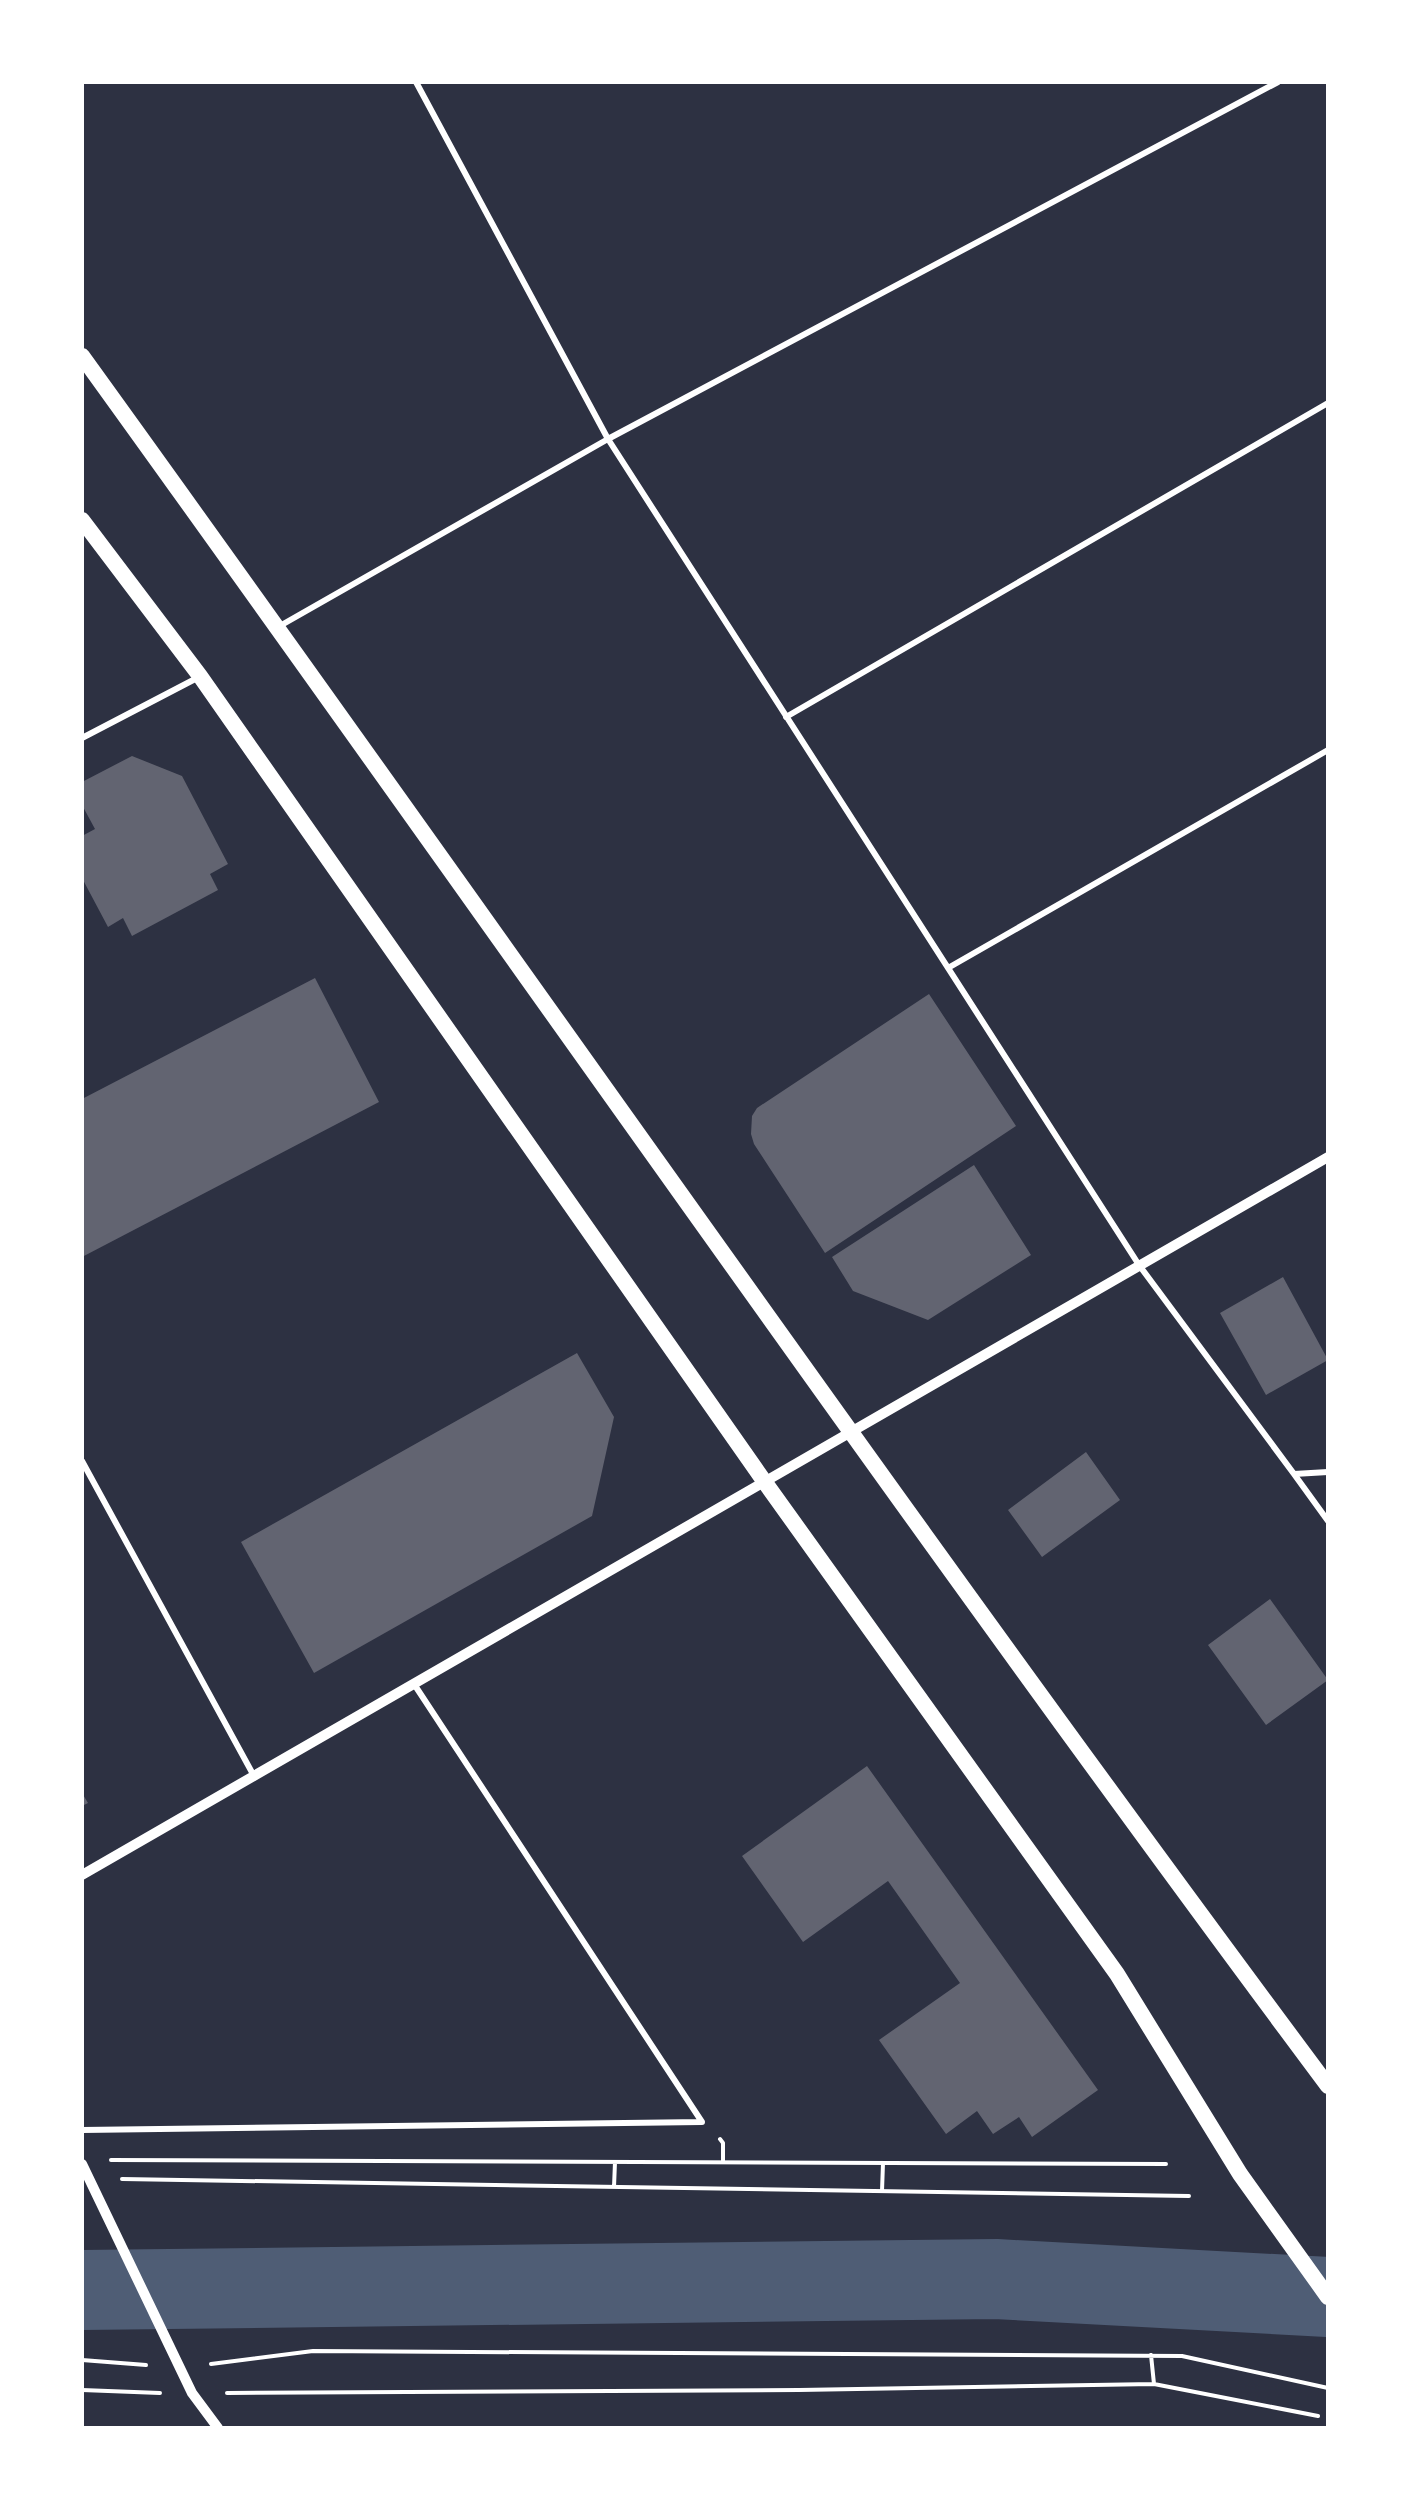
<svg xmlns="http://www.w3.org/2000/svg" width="1410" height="2510" font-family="Quicksand,sans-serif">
<rect width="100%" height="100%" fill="#2d3142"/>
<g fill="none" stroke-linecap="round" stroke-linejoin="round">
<path stroke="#4f5d75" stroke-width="80" d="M82,2290L996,2279L1328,2297"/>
</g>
<path fill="#626471" d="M132,756L182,776L228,864L210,874L218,890L132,936L123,918L108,927L82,878V836L95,829L82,805V782Z
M315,978L379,1102L82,1257V1099Z
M929,994L1016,1126L825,1253L754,1144L751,1134L752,1116L757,1108Z
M974,1165L1031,1255L928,1320L853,1291L832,1257Z
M1283,1277L1328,1360L1266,1395L1220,1313Z
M577,1353L614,1417L592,1516L314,1673L241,1542Z
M1086,1452L1120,1500L1042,1557L1008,1510Z
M1270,1599L1328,1680L1266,1725L1208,1645Z
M867,1766L1098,2090L1032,2137L1019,2117L993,2134L977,2111L946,2134L879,2040L960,1983L888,1881L803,1942L742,1856Z
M82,1793L88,1803L82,1806Z"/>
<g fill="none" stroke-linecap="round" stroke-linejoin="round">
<path stroke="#fff" stroke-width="4" d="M720,2139L723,2143V2162
M111,2160L1166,2164
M122,2179L1189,2196
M614,2187L615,2162
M882,2191L883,2163
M1151,2355L1154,2384
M82,2360L146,2365
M211,2364L313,2351L1182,2356L1328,2388
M82,2390L160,2393
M227,2393L799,2390L1154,2384L1318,2416"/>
<path stroke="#fff" stroke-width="6" d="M416,82L608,439L1139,1265L1294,1474L1328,1472
M278,627L608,439L1278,82
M786,717L1328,403
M82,738L199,677
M948,968L1328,750
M82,1461L254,1776
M1294,1474L1328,1521
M82,2130L702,2122L414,1684"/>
<path stroke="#fff" stroke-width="10" d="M82,1875L1328,1157
M82,2164L192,2393L218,2428"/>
<path stroke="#fff" stroke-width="16" d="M82,356C498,932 903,1516 1328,2086
M82,520L200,676L764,1481L1117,1974L1240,2174L1328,2297"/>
</g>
<rect width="1410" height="2510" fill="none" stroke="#ffffff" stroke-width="168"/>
</svg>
